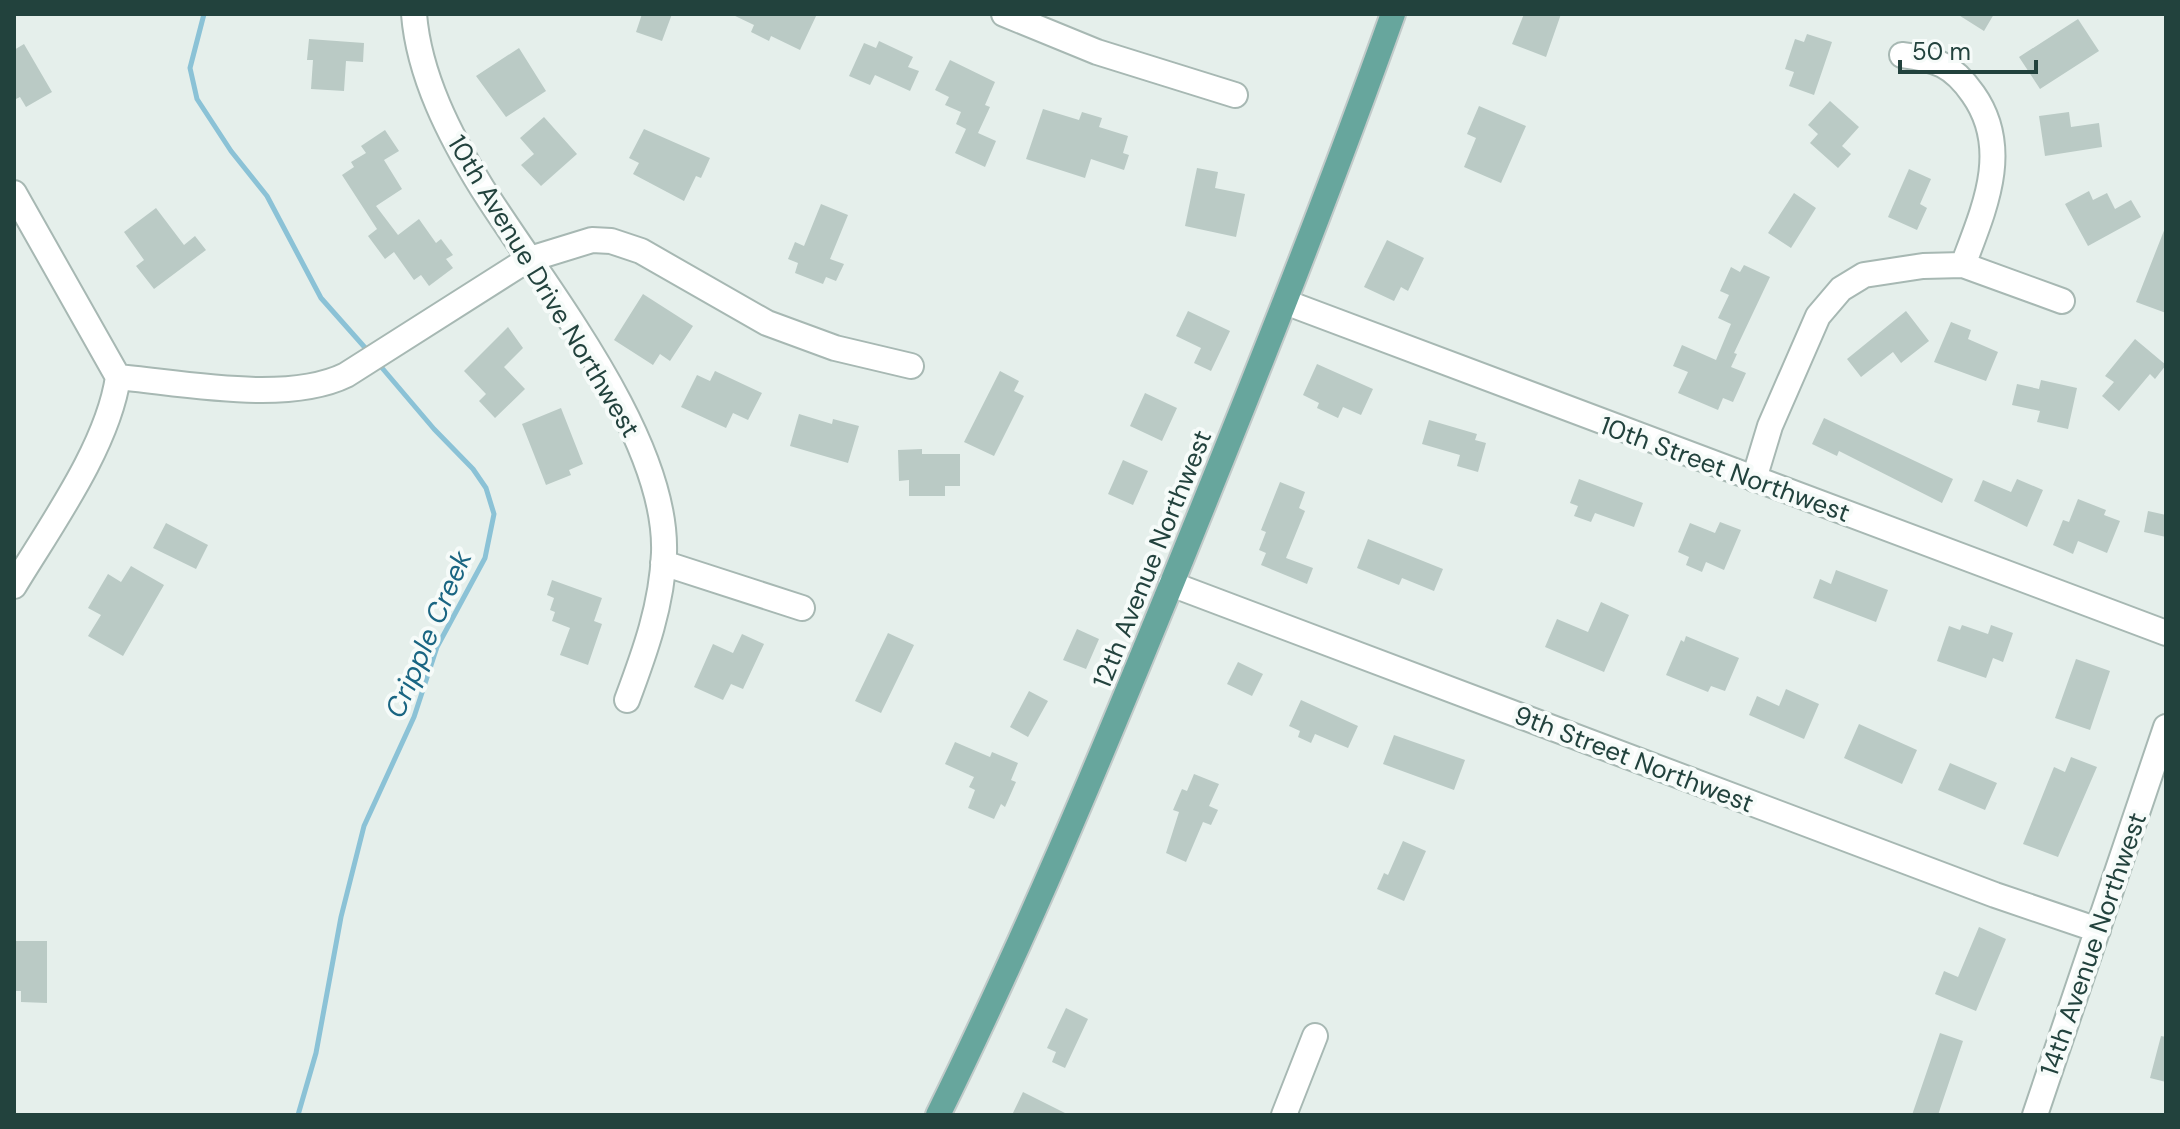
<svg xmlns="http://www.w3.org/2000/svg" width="2180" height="1129" font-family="'DM Sans',sans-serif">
<rect width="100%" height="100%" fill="#e5efeb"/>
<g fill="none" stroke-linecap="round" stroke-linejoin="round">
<path stroke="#8bc2d6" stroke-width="5" d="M204,14L190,68L197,99L231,151L267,196L321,298L368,351
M298,1115L316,1053L341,917L364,826L414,717L437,647L485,558L494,514L486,488L473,469L434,429L377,362"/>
</g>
<path fill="#bacac5" d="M642,14H672L662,41L636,32Z
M731,14H817L800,50L771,36L769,41L751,32L754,25Z
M1524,14H1561L1546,57L1512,44Z
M1957,14H1994L1984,31Z
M2078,19L2099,51L2040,89L2019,57Z
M1807,34L1832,42L1814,95L1789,86L1794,72L1785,69L1795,39L1804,42Z
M309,39L364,43L363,62L346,61L344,91L311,89L313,60H307Z
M879,41L913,57L908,67L919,71L910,91L875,75L870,85L849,76L864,43L876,48Z
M24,44L52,92L26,107L20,97L14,100V50Z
M519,48L546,91L506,117L476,76Z
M950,60L995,82L985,105L990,107L978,133L996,141L985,167L955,153L966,129L956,124L961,112L945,105L949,97L935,90Z
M1830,101L1859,127L1842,146L1851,154L1838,168L1810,143L1818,134L1808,125Z
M1479,106L1526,126L1501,183L1464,167L1476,138L1467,134Z
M1043,109L1079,120L1082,112L1102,118L1099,127L1128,136L1123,153L1129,155L1124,170L1091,159L1085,178L1026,159Z
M2069,112L2071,127L2099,123L2102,147L2045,156L2039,116Z
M544,117L577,154L541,186L521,165L534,154L520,138Z
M644,129L710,158L701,178L696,176L684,201L633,174L639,163L629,158Z
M385,130L399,151L384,160L402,189L376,206L398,235L419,219L436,243L441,239L453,255L446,259L453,268L429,286L421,275L414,280L394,252L385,259L368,236L377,229L342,175L354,167L351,162L366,153L361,146Z
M1197,168L1218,172L1215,188L1245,194L1236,237L1185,226Z
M1909,169L1931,179L1920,204L1927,208L1917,230L1888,217Z
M2089,191L2093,200L2107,193L2115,209L2131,200L2141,217L2088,246L2065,204Z
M1794,193L1816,208L1791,248L1768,233Z
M821,204L848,215L830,259L844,264L836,281L826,277L823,284L795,273L798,263L788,259L795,242L804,246Z
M156,208L184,245L195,236L206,250L154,289L136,266L144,260L124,232Z
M2165,228L2166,229V313L2136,302Z
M1387,240L1424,258L1408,291L1401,287L1394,301L1364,287Z
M1744,265L1770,277L1734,353L1737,354L1731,367L1746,373L1733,402L1723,398L1718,410L1678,393L1688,372L1673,366L1682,345L1716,360L1731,324L1718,318L1729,295L1720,291L1731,267L1740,272Z
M643,294L693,326L670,361L660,354L653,365L614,340Z
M1188,311L1230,331L1211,371L1194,363L1201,348L1176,336Z
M1906,311L1929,341L1901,363L1893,352L1861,377L1847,359Z
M1951,322L1971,330L1968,339L1998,352L1986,381L1934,362Z
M508,327L523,348L504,367L525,389L495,418L479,401L486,394L464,371Z
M2135,339L2166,365L2155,379L2150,374L2119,411L2102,396L2114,382L2105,376Z
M1317,364L1373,389L1361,415L1343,407L1338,418L1317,408L1319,403L1303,395Z
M715,371L762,393L748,420L733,413L726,428L681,407L697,375L710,381Z
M1000,371L1019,381L1014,391L1024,396L994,456L964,442Z
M2041,380L2077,388L2068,429L2037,422L2040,411L2012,405L2017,384L2039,389Z
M1145,393L1177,408L1162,441L1130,426Z
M561,408L583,464L569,470L571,475L546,485L522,424Z
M799,414L832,424L833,419L859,426L848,463L790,446Z
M1824,418L1953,479L1942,503L1839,451L1837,456L1812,444Z
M1429,420L1477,434L1475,440L1486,443L1478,472L1457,466L1460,455L1422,444Z
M922,449V454H960V486H945V496H909V480L899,481L898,450Z
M1123,460L1148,471L1133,505L1108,494Z
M1579,479L1643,503L1634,527L1595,513L1591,522L1574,516L1578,506L1570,503Z
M2017,479L2043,490L2027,527L1974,501L1983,480L2011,492Z
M1280,482L1305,492L1299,508L1305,511L1286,558L1313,568L1307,584L1261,565L1266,553L1259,550L1266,532L1261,530Z
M2078,499L2106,510L2104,515L2120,521L2107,553L2078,541L2073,554L2053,545L2063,520L2069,522Z
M2148,511L2166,515V537L2144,532Z
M1720,522L1741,530L1724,570L1706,562L1702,572L1686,565L1689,557L1678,552L1690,523L1715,533Z
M166,523L208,545L196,569L153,548Z
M1368,539L1443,569L1434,591L1402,578L1399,585L1357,568Z
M131,566L164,585L123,656L88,636L101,615L88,608L108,574L121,582Z
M1836,570L1888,590L1876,622L1813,598L1820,579L1831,584Z
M552,580L602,598L594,621L602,624L588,665L560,655L570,628L552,621L555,612L550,610L554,598L547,595Z
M1601,602L1629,615L1604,672L1545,647L1557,619L1588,632Z
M1962,625L1988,634L1991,625L2013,633L2003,662L1993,658L1986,678L1937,661L1949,626L1960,630Z
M1077,629L1099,639L1086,669L1063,660Z
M888,633L914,645L881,713L855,701Z
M742,634L764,644L743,689L731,684L723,700L694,687L713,644L733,653Z
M1686,636L1739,658L1725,691L1711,686L1708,692L1666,675L1681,640L1684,642Z
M2076,659L2110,671L2090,730L2055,718Z
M1238,662L1263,674L1252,696L1227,684Z
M1786,689L1819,704L1804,739L1749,715L1757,696L1779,706Z
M1029,691L1048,701L1028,737L1010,727Z
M1301,700L1358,726L1348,748L1315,734L1311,743L1298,737L1300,731L1289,726Z
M1859,724L1917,750L1902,784L1844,758Z
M1394,735L1465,760L1454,790L1383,764Z
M955,742L990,757L992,752L1018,763L1011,780L1016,782L1005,807L1001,804L994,819L968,808L975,790L969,787L974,777L945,764Z
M2071,757L2097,767L2058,857L2023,844L2054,767L2065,772Z
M1950,763L1997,783L1985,810L1938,790Z
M1194,774L1219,784L1209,806L1218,810L1211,825L1203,822L1186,862L1166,853L1179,812L1173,810L1182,789L1187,791Z
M1403,841L1426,851L1404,901L1377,889L1384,873L1388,875Z
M1979,927L2006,939L1976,1011L1935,994L1944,971L1958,977Z
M14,941H47V1003L21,1002V991H14Z
M1066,1008L1088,1019L1065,1068L1052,1062L1056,1052L1047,1048Z
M1940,1033L1963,1041L1938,1115H1912Z
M2161,1036L2166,1037V1082L2150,1078Z
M1023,1092L1069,1115H1012Z"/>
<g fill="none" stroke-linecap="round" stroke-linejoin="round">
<defs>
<path id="minor" d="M414,14C419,76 450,136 482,188C543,285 668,437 664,553C662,605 645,652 627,700
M1004,14L1097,52L1235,95
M1902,55C1936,59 1953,65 1973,94C2012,149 1984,209 1963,265
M14,193L118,377C108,446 51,525 14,586
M1285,302L2166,633
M118,377C183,383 287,404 346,375L527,260L592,240L611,241L641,251L767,323L835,348L911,366
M1754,479L1770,426L1818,316L1841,289L1864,275L1923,266L1963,265L2062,301
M663,563L802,608
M1171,584L1995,895L2098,930
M1284,1115L1315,1036
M2035,1115L2166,727"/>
<path id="major" d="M938,1115C1025,939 1100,759 1174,578C1250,391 1325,204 1393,14"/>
</defs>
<use href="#minor" stroke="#a7b8b3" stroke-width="28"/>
<use href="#major" stroke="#c1cac9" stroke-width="28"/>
<use href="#minor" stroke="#fff" stroke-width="24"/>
<use href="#major" stroke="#67a69d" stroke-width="24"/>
</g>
<g text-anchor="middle" stroke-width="8" stroke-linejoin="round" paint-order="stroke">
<g font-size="26" fill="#22423d" stroke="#f6fbf9">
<text transform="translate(544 286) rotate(59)" y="9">10th Avenue Drive Northwest</text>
<text transform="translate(1725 469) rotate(20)" y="9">10th Street Northwest</text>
<text transform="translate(1152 559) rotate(-68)" y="9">12th Avenue Northwest</text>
<text transform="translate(1634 759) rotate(21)" y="9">9th Street Northwest</text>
<text transform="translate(2093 944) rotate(-71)" y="9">14th Avenue Northwest</text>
</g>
<g font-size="28" font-style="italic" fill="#196582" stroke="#f6fbf9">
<text transform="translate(428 634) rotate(-67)" y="10">Cripple Creek</text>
</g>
</g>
<rect width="2180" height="1129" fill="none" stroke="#22423d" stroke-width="32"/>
<path d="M1900 60v12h136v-12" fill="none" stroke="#22423d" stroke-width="4"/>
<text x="1912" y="60" font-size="24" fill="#22423d" stroke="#f6fbf9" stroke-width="6" paint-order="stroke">50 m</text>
</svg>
